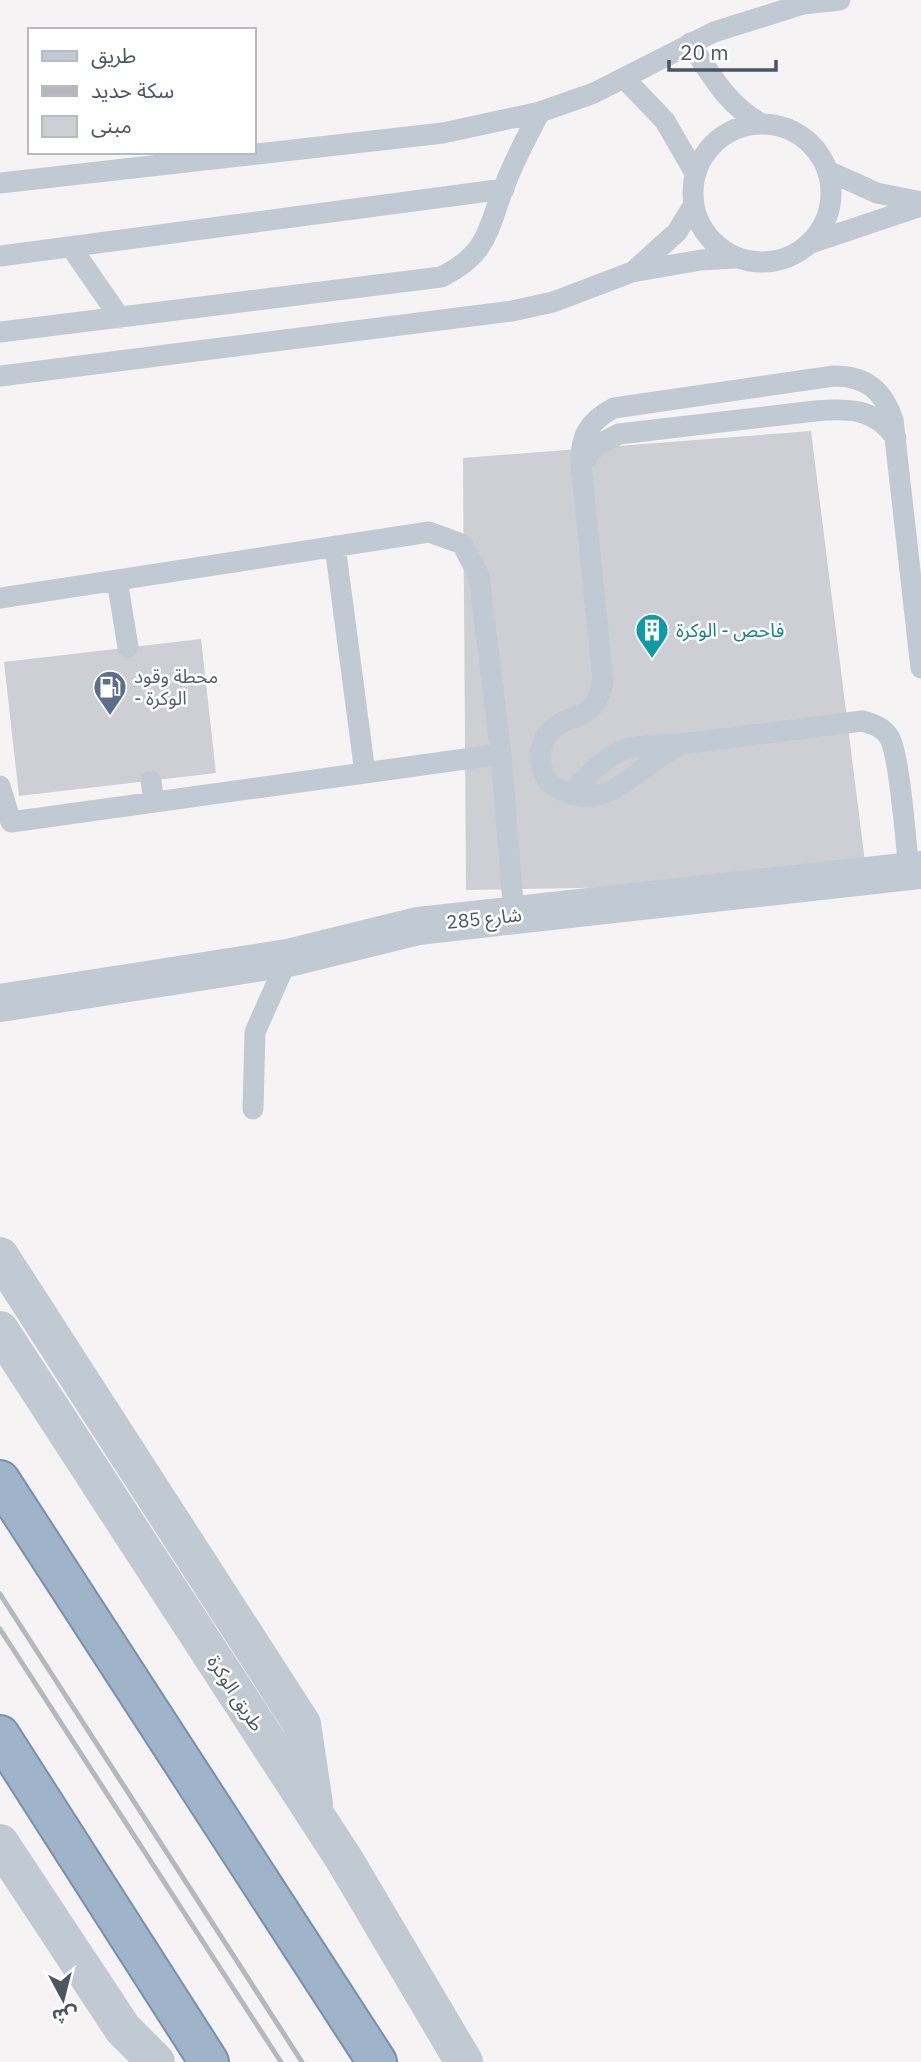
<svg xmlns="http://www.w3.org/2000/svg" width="921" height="2062" font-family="'IBM Plex Sans','Noto Sans Arabic',sans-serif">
<rect width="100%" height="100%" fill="#f5f3f3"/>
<path fill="#cdcfd5" d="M811,431L865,862L691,886L466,890L463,458Z
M201,639L216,773L19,796L4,662Z"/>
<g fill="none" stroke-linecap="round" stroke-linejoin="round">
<defs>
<path id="trunk" d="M0,1480L377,2062
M0,1735L209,2062"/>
</defs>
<use href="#trunk" stroke="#7690ad" stroke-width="42"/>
<path stroke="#c1cad2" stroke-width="21" d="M690,43C711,75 728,106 762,124
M624,78L665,121L695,173
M693 193a69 69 0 1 1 138 0a69 69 0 1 1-138 0Z
M828,171L877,193L921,202
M0,183L443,133L540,112L594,93L714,32L803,4L840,0
M811,243L921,206
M71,247L120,318
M0,256L504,189
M636,269L677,232L693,206
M0,332L441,277C488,254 487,231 504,187C514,161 527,136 540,112
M0,376L512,311L553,302L632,272L701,260L736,258
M581,464L597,445L619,434L815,411C848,408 875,408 896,438
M335,546L365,773
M117,580L128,647
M0,598L429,532L462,544L479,576L501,754L514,915
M151,781L154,802
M0,786L11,822L501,754
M571,794C610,751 618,745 677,744
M909,871C906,846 900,754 889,737C883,727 873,724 862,721L682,744C637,763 605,823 549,783C535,760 537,735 563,722C572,718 581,716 589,710C598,702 601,692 603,681L581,464C580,436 589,421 614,408L834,376C866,376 883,390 893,420L921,668
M253,1109L255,1032L288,958"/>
<path stroke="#c1cad2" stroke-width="38" d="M0,1003L288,958L418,926L921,870
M0,1256L302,1724L314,1804
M0,1330L344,1859L464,2062
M0,1843L123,2029L156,2062"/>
<use href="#trunk" stroke="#9fb4c9" stroke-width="38"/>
<path stroke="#b5b8bd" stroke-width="5" d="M0,1594L302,2062
M0,1629L281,2062"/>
</g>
<defs>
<symbol id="building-pin" viewBox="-11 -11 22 30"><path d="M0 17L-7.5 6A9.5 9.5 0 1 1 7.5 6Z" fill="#0f9aa8" stroke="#fff"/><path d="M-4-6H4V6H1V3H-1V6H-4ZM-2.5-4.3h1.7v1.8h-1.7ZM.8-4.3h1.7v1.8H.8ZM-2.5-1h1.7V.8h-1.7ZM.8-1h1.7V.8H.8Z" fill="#fff"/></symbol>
<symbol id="fuel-pin" viewBox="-11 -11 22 30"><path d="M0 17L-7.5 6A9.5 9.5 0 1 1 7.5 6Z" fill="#5c6f8a" stroke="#fff"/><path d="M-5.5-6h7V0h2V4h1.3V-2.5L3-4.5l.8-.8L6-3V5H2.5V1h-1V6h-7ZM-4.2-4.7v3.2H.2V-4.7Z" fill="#fff"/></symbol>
</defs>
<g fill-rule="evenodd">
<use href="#building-pin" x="633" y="611" width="38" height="52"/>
<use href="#fuel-pin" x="91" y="668" width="38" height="52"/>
</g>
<g text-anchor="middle" stroke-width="5" stroke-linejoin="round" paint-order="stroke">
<g font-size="19" fill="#0d838f" stroke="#fff" text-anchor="start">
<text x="676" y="637">فاحص - الوكرة</text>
</g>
<g font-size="19" fill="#4e5e75" stroke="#fff" text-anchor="start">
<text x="134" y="683">محطة وقود<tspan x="134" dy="22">- الوكرة</tspan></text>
</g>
<g font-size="19" fill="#4a5661" stroke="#fff">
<text transform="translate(484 918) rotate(-6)" y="7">شارع 285</text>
<text transform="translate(236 1693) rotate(57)" y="7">طريق الوكرة</text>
</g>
</g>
<rect x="28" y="28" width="228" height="126" fill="#ffffff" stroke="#b7bbc0" stroke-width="2"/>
<rect x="42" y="51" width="35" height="10" fill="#c1cad2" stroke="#b7bbc0" stroke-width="2"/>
<text x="91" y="63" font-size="21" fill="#4a5661">طريق</text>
<rect x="42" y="86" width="35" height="10" fill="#b5b8bd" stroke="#b7bbc0" stroke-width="2"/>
<text x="91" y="98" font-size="21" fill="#4a5661">سكة حديد</text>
<rect x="42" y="116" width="35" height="21" fill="#cdcfd5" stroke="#b7bbc0" stroke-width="2"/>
<text x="91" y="133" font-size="21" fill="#4a5661">مبنى</text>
<g transform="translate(63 1999) rotate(173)" stroke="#ffffff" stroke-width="5" paint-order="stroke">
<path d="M0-5L12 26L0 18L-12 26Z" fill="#4a5661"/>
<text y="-10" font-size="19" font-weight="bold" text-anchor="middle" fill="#4a5661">ش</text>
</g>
<path d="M669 60v10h107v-10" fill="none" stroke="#4a5661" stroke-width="3.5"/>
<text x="680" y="60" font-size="21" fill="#4a5661" stroke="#ffffff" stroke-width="5" paint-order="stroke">20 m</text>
</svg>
